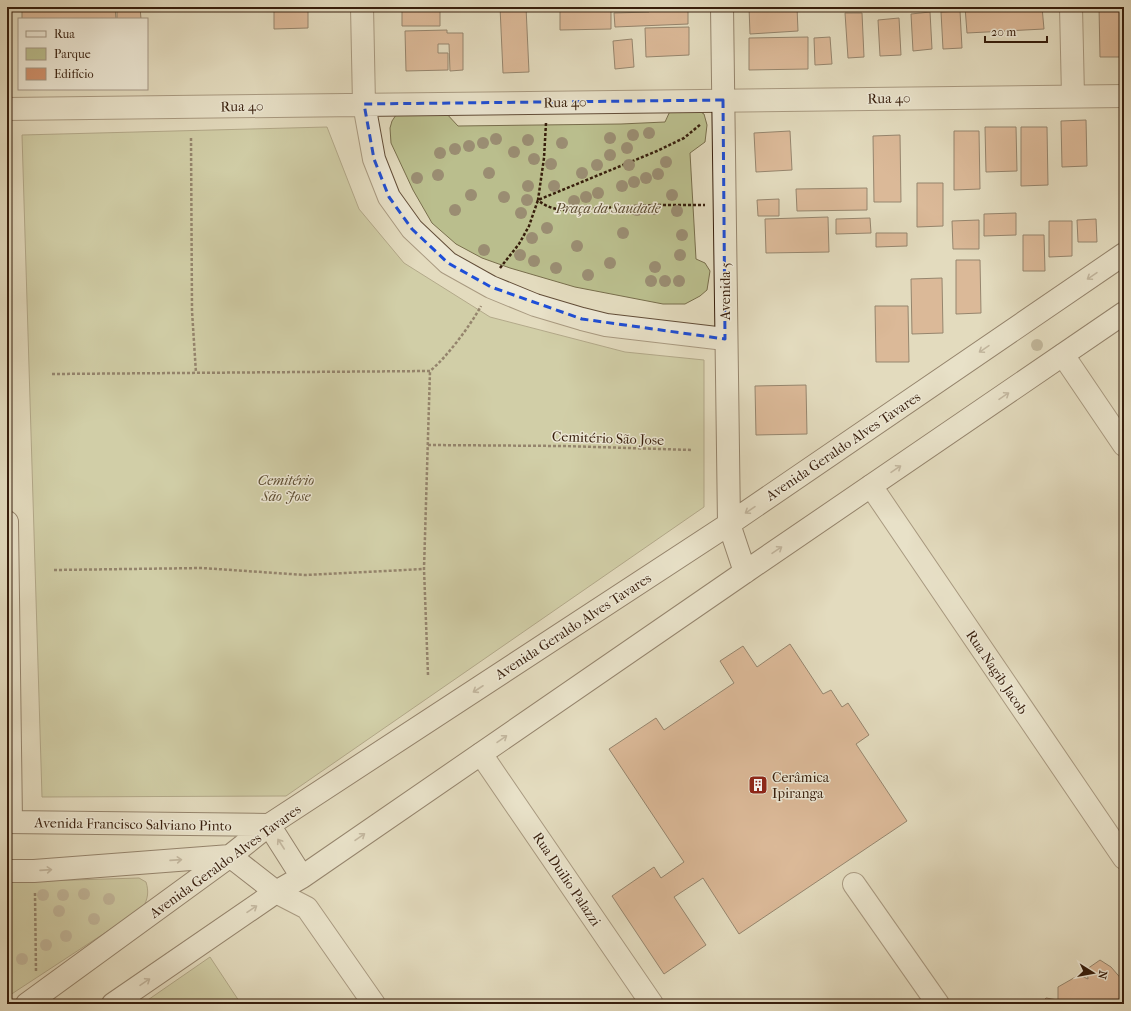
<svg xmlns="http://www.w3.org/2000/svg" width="1131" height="1011" font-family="'IM FELL French Canon',serif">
<rect width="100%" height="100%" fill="#e3dbbe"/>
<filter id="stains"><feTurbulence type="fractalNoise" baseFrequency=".005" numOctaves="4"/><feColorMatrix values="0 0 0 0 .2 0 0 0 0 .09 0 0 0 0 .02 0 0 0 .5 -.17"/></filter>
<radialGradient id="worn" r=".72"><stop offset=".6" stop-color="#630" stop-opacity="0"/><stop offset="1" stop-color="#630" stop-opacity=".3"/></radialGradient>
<path fill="#babe8d" stroke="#786e4c" d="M694,108L704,114L707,125L705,142L690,153L696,259L705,263L710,271L707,290L700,296L685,304H663L575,287L510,268L482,258L456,244L432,223L413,190L391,143L390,128L392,121L396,115L445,112L458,126L621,124L665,122L671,109Z
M327,127L359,209L404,263L490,317L625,352L704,360V507L286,796L42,797L22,135Z
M139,878L146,882C149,892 148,898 143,908L7,997V882Z
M210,957L241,1004H142Z"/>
<path fill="#d0916c" stroke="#371e0c" d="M22,7H115L116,19H22Z
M117,7H140L141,19H117Z
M274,7H308V28L274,29Z
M402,7H440V26H402Z
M500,7H526L529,72L503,73Z
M560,7H611V29L560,30Z
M649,7H688V24L615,27L614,13L649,12Z
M749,7H797L798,31L750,34Z
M866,7H885V10L867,11Z
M965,7H1042L1044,29L967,33Z
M1099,7H1124V57H1100Z
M960,11L962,48L943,49L941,12Z
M930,12L932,49L913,51L911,14Z
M845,13H862L864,57L848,58Z
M899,18L901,55L880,56L878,20Z
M689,27V55L646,57L645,28Z
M447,30V33H463V70L450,71L449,44H438V53H448V70L406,71L405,31Z
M808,37V69L749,70V38Z
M830,37L832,64L815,65L814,38Z
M632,39L634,67L615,69L613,41Z
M1086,120L1087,166L1062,167L1061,121Z
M985,127H1016L1017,171L986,172Z
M1021,127H1047L1048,185L1021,186Z
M790,131L792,170L756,172L754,133Z
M954,131H979L980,189L954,190Z
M900,135L901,202H874L873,136Z
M917,183H943V226L917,227Z
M867,188V210L797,211L796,189Z
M779,199V216H758L757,200Z
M1016,213V235L984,236V214Z
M828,217L829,252L766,253L765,219Z
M870,218L871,233L836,234V219Z
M1096,219L1097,242H1078L1077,220Z
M979,220V249H953L952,221Z
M1049,221H1072V256L1049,257Z
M876,233H907V246L876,247Z
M1023,235H1044L1045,271H1023Z
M956,260H980L981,313L956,314Z
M942,278L943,333L912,334L911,279Z
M875,306H908L909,362H876Z
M806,385L807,434L756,435L755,386Z
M790,644L823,694L831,690L842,707L848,703L869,735L856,744L907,821L739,934L703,878L674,897L706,945L664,974L612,896L654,867L661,878L684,862L609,749L656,718L664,730L734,683L720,661L743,646L757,667Z
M1100,960L1111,967L1124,982V1004H1040L1046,998L1058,1000V987L1079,975L1088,979L1087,969Z"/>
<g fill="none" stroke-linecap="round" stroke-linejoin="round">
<defs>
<path id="street" d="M362,7L364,104L374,159L389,197L412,229L448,263L491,287L535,305L582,319L606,325L725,339
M1071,7L1073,96
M7,109L1124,96
M1063,355L1124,445
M871,486L1124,858
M481,754L652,1004
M854,884L938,1004
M276,892L307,908L374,1004"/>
<path id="secondary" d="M722,7L729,524L745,572
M7,522L11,822
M7,822L269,825L302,877
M7,871H34L230,856L276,892
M27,1004L230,856L269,825L729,524L1124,254
M113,1004L276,892L302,877L745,572L1124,313"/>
</defs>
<use href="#street" stroke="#624d38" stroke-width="24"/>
<use href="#secondary" stroke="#371e0c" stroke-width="24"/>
<path stroke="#371e0c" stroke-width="2.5" stroke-dasharray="3 2" stroke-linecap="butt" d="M546,123L544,158L538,200C546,207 554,209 564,210L655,205H705
M191,138L192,311L196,373
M500,268L519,244L529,226L538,200L657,151L684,138L701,124
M52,374L430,371C447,357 470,326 481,306
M428,445L564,446L692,450
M54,570L202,568L305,575L424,569
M428,675L424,569L430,371
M35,893L36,972"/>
<use href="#street" stroke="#ede8d5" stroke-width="22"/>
<use href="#secondary" stroke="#ede8d5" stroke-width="22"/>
</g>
<g fill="#9a8d72">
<circle cx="649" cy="133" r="6"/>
<circle cx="633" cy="135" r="6"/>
<circle cx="610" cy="138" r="6"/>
<circle cx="496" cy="139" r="6"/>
<circle cx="528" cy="140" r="6"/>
<circle cx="483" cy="143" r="6"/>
<circle cx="562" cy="143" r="6"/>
<circle cx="469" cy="146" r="6"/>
<circle cx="627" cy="148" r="6"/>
<circle cx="455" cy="149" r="6"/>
<circle cx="514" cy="152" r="6"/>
<circle cx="440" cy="153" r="6"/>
<circle cx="610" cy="155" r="6"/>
<circle cx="534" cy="159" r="6"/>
<circle cx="666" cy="162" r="6"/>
<circle cx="551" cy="164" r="6"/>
<circle cx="597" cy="165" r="6"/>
<circle cx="629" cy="165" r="6"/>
<circle cx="489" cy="173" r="6"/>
<circle cx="582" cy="173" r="6"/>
<circle cx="658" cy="174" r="6"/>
<circle cx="438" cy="175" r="6"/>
<circle cx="417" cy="178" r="6"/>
<circle cx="646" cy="178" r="6"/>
<circle cx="634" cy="182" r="6"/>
<circle cx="528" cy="186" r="6"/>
<circle cx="554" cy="186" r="6"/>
<circle cx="622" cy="186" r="6"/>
<circle cx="598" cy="193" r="6"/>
<circle cx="471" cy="195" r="6"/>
<circle cx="672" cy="195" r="6"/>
<circle cx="504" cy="197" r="6"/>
<circle cx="586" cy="197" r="6"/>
<circle cx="527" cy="200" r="6"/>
<circle cx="574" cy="201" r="6"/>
<circle cx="654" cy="209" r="6"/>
<circle cx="455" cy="210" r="6"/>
<circle cx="637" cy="210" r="6"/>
<circle cx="677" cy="211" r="6"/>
<circle cx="521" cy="213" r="6"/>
<circle cx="547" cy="228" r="6"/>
<circle cx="623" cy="233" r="6"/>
<circle cx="682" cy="235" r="6"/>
<circle cx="532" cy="238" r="6"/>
<circle cx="577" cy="246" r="6"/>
<circle cx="484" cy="250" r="6"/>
<circle cx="520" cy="255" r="6"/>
<circle cx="680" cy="255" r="6"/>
<circle cx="534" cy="261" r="6"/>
<circle cx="610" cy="263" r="6"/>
<circle cx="655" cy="267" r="6"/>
<circle cx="556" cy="268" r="6"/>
<circle cx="588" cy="275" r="6"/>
<circle cx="651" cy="281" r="6"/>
<circle cx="665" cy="281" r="6"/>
<circle cx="679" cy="281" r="6"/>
<circle cx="1037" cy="345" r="6"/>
<circle cx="84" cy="894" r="6"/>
<circle cx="43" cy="895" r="6"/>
<circle cx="63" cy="895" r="6"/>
<circle cx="109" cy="899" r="6"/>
<circle cx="59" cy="911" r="6"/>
<circle cx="94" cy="919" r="6"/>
<circle cx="66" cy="936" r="6"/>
<circle cx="46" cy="945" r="6"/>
<circle cx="22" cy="959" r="6"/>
</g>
<defs><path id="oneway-shaft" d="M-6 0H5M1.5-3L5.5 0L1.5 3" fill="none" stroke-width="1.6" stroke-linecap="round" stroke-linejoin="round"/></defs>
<g stroke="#9b8d7b">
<use href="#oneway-shaft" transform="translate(1092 276) rotate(146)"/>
<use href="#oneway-shaft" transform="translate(984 349) rotate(146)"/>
<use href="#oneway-shaft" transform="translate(1004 396) rotate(-34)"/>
<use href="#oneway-shaft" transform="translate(896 469) rotate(-34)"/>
<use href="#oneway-shaft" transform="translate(750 510) rotate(146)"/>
<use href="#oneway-shaft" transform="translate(777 550) rotate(-34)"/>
<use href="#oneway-shaft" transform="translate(478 689) rotate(147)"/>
<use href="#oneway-shaft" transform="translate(502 739) rotate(-35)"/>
<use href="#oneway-shaft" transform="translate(360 837) rotate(-35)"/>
<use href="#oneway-shaft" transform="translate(281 844) rotate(-123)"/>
<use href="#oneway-shaft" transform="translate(176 860) rotate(-4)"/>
<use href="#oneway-shaft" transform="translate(46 870) rotate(-4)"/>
<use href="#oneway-shaft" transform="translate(252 909) rotate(-34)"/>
<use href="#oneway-shaft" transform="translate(145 982) rotate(-34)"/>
</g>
<path d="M0 0H1131V1011H0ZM723,100L725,339L582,319L491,287L448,263L412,229L389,197L374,159L364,104Z" fill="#e3dbbe" fill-opacity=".55" fill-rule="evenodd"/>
<path fill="none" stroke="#1d4ed8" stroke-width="3" stroke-dasharray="8 5" stroke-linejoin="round" d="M723,100L725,339L582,319L491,287L448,263L412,229L389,197L374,159L364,104Z"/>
<defs>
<symbol id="building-square" viewBox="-11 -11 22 22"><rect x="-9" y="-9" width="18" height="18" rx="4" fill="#8f2418" stroke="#ede8d5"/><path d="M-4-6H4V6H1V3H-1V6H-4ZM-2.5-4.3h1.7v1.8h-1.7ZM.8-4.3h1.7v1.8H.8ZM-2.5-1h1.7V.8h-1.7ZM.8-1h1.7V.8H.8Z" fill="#fff"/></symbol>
</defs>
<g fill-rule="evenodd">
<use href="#building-square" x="747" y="774" width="22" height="22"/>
</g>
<g text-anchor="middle" stroke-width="3" stroke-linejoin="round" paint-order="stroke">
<g font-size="14" fill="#371e0c" stroke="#ede8d5">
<text transform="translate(889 98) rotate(-1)" y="5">Rua 40</text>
<text transform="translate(565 102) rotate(-1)" y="5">Rua 40</text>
<text transform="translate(242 106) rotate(-1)" y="5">Rua 40</text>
<text transform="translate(725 291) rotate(-90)" y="5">Avenida 5</text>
<text transform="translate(608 438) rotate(2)" y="5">Cemitério São Jose</text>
<text transform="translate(843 446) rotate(-34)" y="5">Avenida Geraldo Alves Tavares</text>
<text transform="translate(573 626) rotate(-33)" y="5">Avenida Geraldo Alves Tavares</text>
<text transform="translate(997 672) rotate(56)" y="5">Rua Nagib Jacob</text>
<text transform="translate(133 824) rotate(1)" y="5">Avenida Francisco Salviano Pinto</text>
<text transform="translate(225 861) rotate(-36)" y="5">Avenida Geraldo Alves Tavares</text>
<text transform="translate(567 879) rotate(56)" y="5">Rua Duilio Palazzi</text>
</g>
<g font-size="14" font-style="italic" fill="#5e4e33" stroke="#ede8d5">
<text x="608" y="213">Praça da Saudade</text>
<text x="286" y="485">Cemitério<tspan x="286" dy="16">São Jose</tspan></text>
</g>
<g font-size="14" fill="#371e0c" stroke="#ede8d5" text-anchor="start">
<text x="772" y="782">Cerâmica<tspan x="772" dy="16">Ipiranga</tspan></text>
</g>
</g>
<rect width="1131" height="1011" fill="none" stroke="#e3dbbe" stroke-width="24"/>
<rect x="8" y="8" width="1115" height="995" fill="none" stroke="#371e0c" stroke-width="2"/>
<rect x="12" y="12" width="1107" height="987" fill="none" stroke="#371e0c"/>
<rect x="18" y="18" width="130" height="72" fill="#ede8d5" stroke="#a49785"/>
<rect x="26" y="31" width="20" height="6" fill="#ede8d5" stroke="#a49785"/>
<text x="54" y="38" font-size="12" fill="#371e0c">Rua</text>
<rect x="26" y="48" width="20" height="12" fill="#babe8d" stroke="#a49785"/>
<text x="54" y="58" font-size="12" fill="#371e0c">Parque</text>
<rect x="26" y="68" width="20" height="12" fill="#d0916c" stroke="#a49785"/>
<text x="54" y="78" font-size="12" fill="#371e0c">Edifício</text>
<g transform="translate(1093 973) rotate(101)" stroke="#ede8d5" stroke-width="3" paint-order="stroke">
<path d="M0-3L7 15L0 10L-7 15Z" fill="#371e0c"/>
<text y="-6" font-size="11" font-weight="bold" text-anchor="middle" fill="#371e0c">N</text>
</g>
<path d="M985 36v6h62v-6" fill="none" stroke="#371e0c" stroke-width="2"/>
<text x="991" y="36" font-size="12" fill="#371e0c" stroke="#ede8d5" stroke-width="3" paint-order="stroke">20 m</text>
<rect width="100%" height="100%" filter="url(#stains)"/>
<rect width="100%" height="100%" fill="url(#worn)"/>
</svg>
